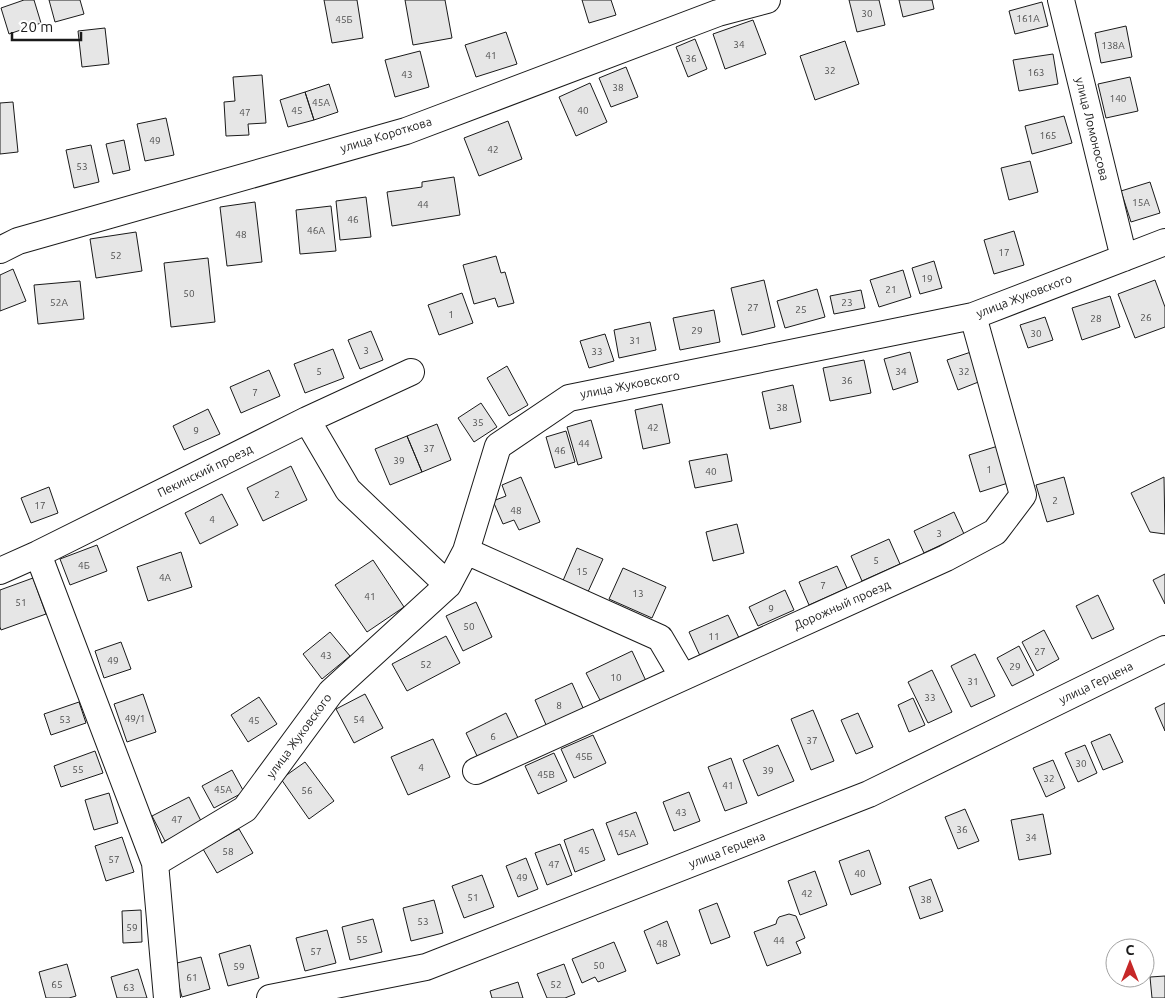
<svg xmlns="http://www.w3.org/2000/svg" width="1165" height="998" font-family="Ubuntu,sans-serif">
<rect width="100%" height="100%" fill="#fff"/>
<path fill="#e6e6e6" stroke="#1a1a1a" d="M24,0H34L41,23L9,34L1,8Z
M49,0H80L84,14L55,22Z
M324,0H357L363,38L332,43Z
M405,0H445L452,38L413,45Z
M582,0H611L616,15L589,23Z
M849,0H879L885,25L857,32Z
M899,0H932L934,9L903,17Z
M1042,2L1048,26L1015,34L1009,11Z
M753,20L766,54L725,69L713,34Z
M1126,26L1132,57L1101,63L1095,33Z
M105,28L109,64L82,67L78,31Z
M506,32L517,64L476,77L465,45Z
M695,39L707,69L688,77L676,47Z
M845,41L859,84L815,100L800,56Z
M420,51L429,87L395,97L385,60Z
M1053,54L1058,84L1019,91L1013,60Z
M626,67L638,97L611,107L599,78Z
M262,75L266,123L248,124L249,135L226,136L224,102L235,101L233,77Z
M1130,77L1138,111L1106,118L1098,84Z
M590,83L607,122L576,136L559,97Z
M329,84L338,112L314,120L305,92Z
M305,92L314,120L288,127L280,100Z
M13,102L18,152L0,154V103Z
M1064,116L1072,143L1032,154L1025,126Z
M166,118L174,155L145,161L137,124Z
M508,121L522,159L479,176L464,138Z
M124,140L130,170L113,174L106,144Z
M91,145L99,182L74,188L66,150Z
M1030,161L1038,192L1009,200L1001,168Z
M454,177L460,215L392,226L387,192L422,187V182Z
M1150,182L1160,213L1131,222L1121,191Z
M366,197L371,237L340,240L336,201Z
M255,202L262,262L227,266L220,207Z
M331,206L336,251L300,254L296,210Z
M1014,231L1024,265L994,274L984,240Z
M136,232L142,271L96,278L90,239Z
M496,256L501,273L505,272L514,303L498,307L495,298L474,304L463,265Z
M208,258L215,322L171,327L164,263Z
M934,261L942,288L920,294L912,268Z
M13,269L26,301L0,311V275Z
M903,270L911,297L879,307L870,280Z
M764,280L775,327L742,335L731,288Z
M1155,280L1165,307V327L1135,338L1118,294Z
M80,281L84,319L38,324L34,285Z
M817,289L825,317L785,328L777,301Z
M861,290L865,308L834,314L830,296Z
M462,293L473,323L439,335L428,305Z
M1110,296L1120,327L1082,340L1072,308Z
M714,310L720,342L680,350L673,318Z
M1045,317L1053,340L1028,348L1020,325Z
M650,322L656,350L619,358L614,330Z
M371,331L383,360L360,369L348,340Z
M605,334L614,361L589,368L580,341Z
M333,349L344,378L305,393L294,364Z
M910,352L918,382L893,390L884,359Z
M971,352L981,381L958,390L947,360Z
M864,360L871,393L830,401L823,368Z
M507,366L528,405L509,416L487,378Z
M269,370L280,396L241,413L230,387Z
M793,385L801,422L770,429L762,392Z
M481,403L497,427L474,442L458,418Z
M662,404L670,443L643,449L635,410Z
M208,409L220,434L184,450L173,426Z
M591,420L602,458L578,465L567,427Z
M437,424L451,460L422,472L407,436Z
M566,431L575,462L555,468L546,437Z
M407,436L422,472L390,485L375,449Z
M998,446L1008,483L980,492L969,455Z
M727,454L732,481L695,488L689,461Z
M291,466L307,500L263,521L247,488Z
M521,477L540,522L519,530L514,520L503,524L493,501L506,496L502,485Z
M1064,477L1074,514L1047,522L1036,485Z
M1164,477L1165,534L1150,532L1131,493Z
M49,487L58,513L31,523L21,498Z
M222,494L238,525L200,544L185,513Z
M954,512L964,534L924,553L914,531Z
M737,524L744,553L713,561L706,532Z
M889,539L900,564L862,581L851,556Z
M97,545L107,571L70,585L60,559Z
M577,548L603,559L587,594L562,583Z
M181,552L192,587L148,601L137,567Z
M373,560L404,607L367,632L335,585Z
M837,566L847,588L809,605L799,582Z
M623,568L666,587L652,618L609,599Z
M1165,574V604L1153,580Z
M33,578L46,614L1,630L0,627V590Z
M785,590L794,610L758,626L749,607Z
M1098,595L1114,629L1092,639L1076,606Z
M476,602L492,637L463,651L446,616Z
M728,615L740,640L701,658L689,632Z
M1044,630L1059,659L1037,671L1022,642Z
M330,632L350,656L322,679L303,654Z
M446,636L460,663L407,691L392,664Z
M121,642L131,669L104,678L95,651Z
M1019,646L1034,675L1012,686L997,658Z
M632,651L646,681L601,702L586,673Z
M975,654L995,696L971,707L951,666Z
M932,670L952,712L928,723L908,682Z
M572,683L584,710L547,727L535,700Z
M143,694L156,732L127,742L114,704Z
M365,694L383,728L354,743L336,709Z
M259,697L277,724L248,742L231,715Z
M913,698L925,725L909,732L898,705Z
M79,702L86,723L51,735L44,714Z
M1165,703V731L1155,708Z
M813,710L834,761L811,770L791,719Z
M506,713L519,740L479,760L466,733Z
M858,713L873,747L856,754L841,720Z
M1110,734L1123,762L1103,770L1091,742Z
M593,735L606,763L574,778L561,749Z
M433,739L450,777L408,795L391,757Z
M778,745L794,781L758,796L743,760Z
M1085,745L1097,773L1078,782L1065,753Z
M95,751L103,773L61,787L54,766Z
M554,753L567,781L538,794L525,766Z
M731,758L747,803L725,811L708,767Z
M1053,760L1065,788L1046,797L1033,768Z
M305,762L334,801L309,819L281,779Z
M232,770L244,792L214,808L202,786Z
M689,792L700,821L674,831L663,802Z
M109,793L118,823L94,830L85,800Z
M189,797L202,823L165,841L152,816Z
M965,809L979,841L958,849L945,817Z
M636,812L648,844L618,855L606,823Z
M1043,814L1051,854L1019,860L1011,820Z
M239,829L253,853L217,873L203,849Z
M593,829L605,860L575,872L564,840Z
M122,837L134,872L106,881L95,846Z
M560,844L572,875L547,885L535,853Z
M869,850L881,884L851,895L839,861Z
M526,858L538,889L518,897L506,866Z
M815,871L827,905L800,915L788,881Z
M482,875L494,907L464,918L452,886Z
M931,879L943,911L920,919L909,887Z
M434,900L443,933L411,941L403,908Z
M717,903L730,937L711,944L699,910Z
M141,910L142,942L123,943L122,911Z
M789,914L796,916L805,938L796,942L801,953L767,966L754,932L776,924L777,920L779,917Z
M373,919L382,952L350,960L342,927Z
M667,921L680,955L657,964L644,931Z
M327,930L336,963L305,971L296,938Z
M614,942L626,971L598,982L595,977L582,983L572,959Z
M250,945L259,978L228,986L219,954Z
M201,957L210,989L182,997L173,964Z
M67,964L76,996L69,998H46L39,972Z
M564,964L575,994L565,998H547L537,974Z
M138,969L147,998H117L111,977Z
M1165,976V998H1152L1150,977Z
M518,982L523,998H492L490,991Z"/>
<g fill="none" stroke-linecap="round" stroke-linejoin="round">
<defs>
<path id="minor" d="M1061,0L1124,258
M0,250L18,241L406,131L718,13L767,0
M307,420L348,490L448,585
M466,551L660,638L683,677
M38,554L155,863L167,998
M0,571L38,554L307,420L411,372
M476,771L946,558L995,532L1023,495L973,316
M155,863L245,809L331,692L448,585L466,551L498,446L569,398L973,316L1165,242
M270,998L426,967L869,794L1165,649"/>
</defs>
<use href="#minor" stroke="#1a1a1a" stroke-width="28"/>
<use href="#minor" stroke="#fff" stroke-width="26"/>
</g>
<g text-anchor="middle" stroke-width="4" stroke-linejoin="round" paint-order="stroke">
<g font-size="10" fill="#4d4d4d">
<text x="867" y="17">30</text>
<text x="1028" y="22">161А</text>
<text x="344" y="23">45Б</text>
<text x="739" y="48">34</text>
<text x="1113" y="49">138А</text>
<text x="491" y="59">41</text>
<text x="691" y="62">36</text>
<text x="830" y="74">32</text>
<text x="1036" y="76">163</text>
<text x="407" y="78">43</text>
<text x="618" y="91">38</text>
<text x="1118" y="102">140</text>
<text x="321" y="106">45А</text>
<text x="297" y="114">45</text>
<text x="583" y="114">40</text>
<text x="245" y="116">47</text>
<text x="1048" y="139">165</text>
<text x="155" y="144">49</text>
<text x="493" y="153">42</text>
<text x="82" y="170">53</text>
<text x="1141" y="206">15А</text>
<text x="423" y="208">44</text>
<text x="353" y="223">46</text>
<text x="316" y="234">46А</text>
<text x="241" y="238">48</text>
<text x="1004" y="256">17</text>
<text x="116" y="259">52</text>
<text x="927" y="282">19</text>
<text x="891" y="293">21</text>
<text x="189" y="297">50</text>
<text x="59" y="306">52А</text>
<text x="847" y="306">23</text>
<text x="753" y="311">27</text>
<text x="801" y="313">25</text>
<text x="451" y="318">1</text>
<text x="1146" y="321">26</text>
<text x="1096" y="322">28</text>
<text x="697" y="334">29</text>
<text x="1036" y="337">30</text>
<text x="635" y="344">31</text>
<text x="366" y="354">3</text>
<text x="597" y="355">33</text>
<text x="319" y="375">5</text>
<text x="901" y="375">34</text>
<text x="964" y="375">32</text>
<text x="847" y="384">36</text>
<text x="255" y="396">7</text>
<text x="782" y="411">38</text>
<text x="478" y="426">35</text>
<text x="653" y="431">42</text>
<text x="196" y="434">9</text>
<text x="584" y="447">44</text>
<text x="429" y="452">37</text>
<text x="560" y="454">46</text>
<text x="399" y="464">39</text>
<text x="989" y="473">1</text>
<text x="711" y="475">40</text>
<text x="277" y="498">2</text>
<text x="1055" y="504">2</text>
<text x="40" y="509">17</text>
<text x="516" y="514">48</text>
<text x="212" y="523">4</text>
<text x="939" y="537">3</text>
<text x="876" y="564">5</text>
<text x="84" y="569">4Б</text>
<text x="582" y="575">15</text>
<text x="165" y="581">4А</text>
<text x="823" y="589">7</text>
<text x="638" y="597">13</text>
<text x="370" y="600">41</text>
<text x="21" y="606">51</text>
<text x="771" y="612">9</text>
<text x="469" y="630">50</text>
<text x="714" y="640">11</text>
<text x="1040" y="655">27</text>
<text x="326" y="659">43</text>
<text x="113" y="664">49</text>
<text x="426" y="668">52</text>
<text x="1015" y="670">29</text>
<text x="616" y="681">10</text>
<text x="973" y="685">31</text>
<text x="930" y="701">33</text>
<text x="559" y="709">8</text>
<text x="135" y="722">49/1</text>
<text x="65" y="723">53</text>
<text x="359" y="723">54</text>
<text x="254" y="724">45</text>
<text x="493" y="740">6</text>
<text x="812" y="744">37</text>
<text x="584" y="760">45Б</text>
<text x="1081" y="767">30</text>
<text x="421" y="771">4</text>
<text x="78" y="773">55</text>
<text x="768" y="774">39</text>
<text x="546" y="778">45В</text>
<text x="1049" y="782">32</text>
<text x="728" y="789">41</text>
<text x="223" y="793">45А</text>
<text x="307" y="794">56</text>
<text x="681" y="816">43</text>
<text x="177" y="823">47</text>
<text x="962" y="833">36</text>
<text x="627" y="837">45А</text>
<text x="1031" y="841">34</text>
<text x="584" y="854">45</text>
<text x="228" y="855">58</text>
<text x="114" y="863">57</text>
<text x="554" y="868">47</text>
<text x="860" y="877">40</text>
<text x="522" y="881">49</text>
<text x="807" y="897">42</text>
<text x="473" y="901">51</text>
<text x="926" y="903">38</text>
<text x="423" y="925">53</text>
<text x="132" y="931">59</text>
<text x="362" y="943">55</text>
<text x="779" y="944">44</text>
<text x="662" y="947">48</text>
<text x="316" y="955">57</text>
<text x="599" y="969">50</text>
<text x="239" y="970">59</text>
<text x="192" y="981">61</text>
<text x="57" y="988">65</text>
<text x="556" y="988">52</text>
<text x="129" y="991">63</text>
</g>
<g font-size="12" fill="#1a1a1a" stroke="#fff">
<text transform="translate(1092 129) rotate(76)" y="4">улица Ломоносова</text>
<text transform="translate(386 135) rotate(-17)" y="4">улица Короткова</text>
<text transform="translate(1024 296) rotate(-21)" y="4">улица Жуковского</text>
<text transform="translate(630 385) rotate(-11)" y="4">улица Жуковского</text>
<text transform="translate(205 471) rotate(-26)" y="4">Пекинский проезд</text>
<text transform="translate(842 605) rotate(-24)" y="4">Дорожный проезд</text>
<text transform="translate(1096 683) rotate(-26)" y="4">улица Герцена</text>
<text transform="translate(299 736) rotate(-54)" y="4">улица Жуковского</text>
<text transform="translate(727 850) rotate(-21)" y="4">улица Герцена</text>
</g>
</g>
<g transform="translate(1130 963)"><circle r="24" fill="#ffffff" stroke="#a3a3a3"/>
<path d="M0-4L9 19L0 12L-9 19Z" fill="#c62828"/>
<text y="-8" font-size="14" font-weight="bold" text-anchor="middle" fill="#1a1a1a">С</text>
</g>
<path d="M12 32v8h69v-8" fill="none" stroke="#1a1a1a" stroke-width="2.5"/>
<text x="20" y="32" font-size="15" fill="#1a1a1a" stroke="#ffffff" stroke-width="4" paint-order="stroke">20 m</text>
</svg>
